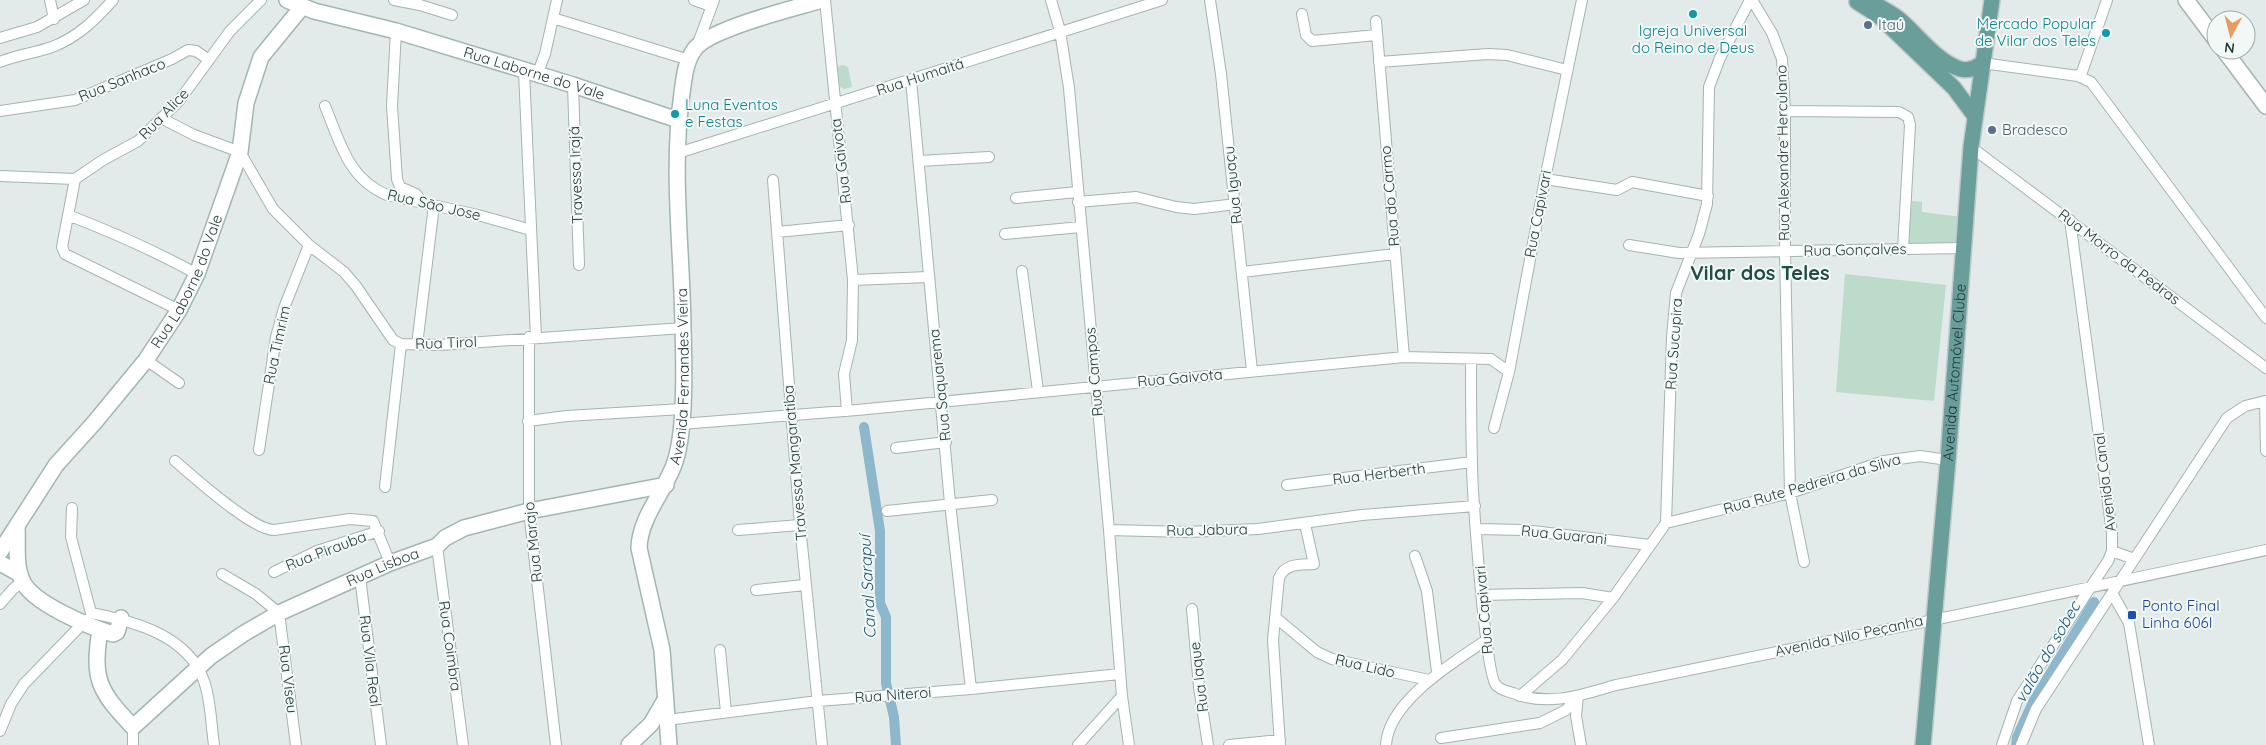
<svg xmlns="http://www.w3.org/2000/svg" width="2266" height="745" font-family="Quicksand,sans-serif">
<rect width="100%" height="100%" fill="#e2ebe9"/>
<path fill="#bcdbca" d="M843,65L848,67L852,87L844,89L840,87L837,67Z
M1912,201L1922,202V212L1962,217L1957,244L1907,245Z
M1845,274L1946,285L1934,401L1836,392Z"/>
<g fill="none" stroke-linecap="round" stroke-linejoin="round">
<path stroke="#8db7cd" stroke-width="10" d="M864,427L880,531V603L886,617V683L894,717L896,745
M2016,745L2017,737L2034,700L2094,602"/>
<defs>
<path id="street" d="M50,0L54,19
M394,0L420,5L452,15
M694,0L711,6
M825,0L853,280L852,340L844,374L847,411
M1051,0L1060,31L1069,88L1109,530L1122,696L1129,745
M1210,0L1221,74L1252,371
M1752,0L1772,33L1782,59L1785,111V251L1790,493L1804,562
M1302,14L1306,35L1312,41L1377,35
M553,18L689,60
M1376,21L1404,357
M396,31L392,106L397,179L400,187L416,194L422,202
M0,38L37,27L84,0
M697,46L714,0
M0,62C17,55 35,53 52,47C78,37 95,20 113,0
M1379,62L1488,54L1507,55L1567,70
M1982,63L2078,76L2091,82L2266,318
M524,72L536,337
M537,75L545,54L557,0
M2078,76L2082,72L2107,0
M911,80L950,503L971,689
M573,85L579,265
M325,106C340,142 348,179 387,195L478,215L531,230
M0,111L75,100L172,59L188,50L196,51L209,60
M1785,111L1899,112L1908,117L1910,125L1903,249
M161,118L194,135L240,152L273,209L309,245L344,272L356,286L393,340L401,344L439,345L683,328
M1971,147L2266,368
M678,153L1162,0
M919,161L989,157
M0,176L75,179
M1545,179L1617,190L1632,182L1708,196
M773,180L800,525L822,745
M1016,198L1077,192
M1078,202L1136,197L1176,207L1194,209L1236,204
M68,215C112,232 155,251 197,274
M777,232L849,225
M1005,234L1081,227
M1629,245L1679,253L1963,248
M1022,271L1038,391
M1242,272L1395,254
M853,280L929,277
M179,310L65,254L62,247L75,179L103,160L138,141L179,101L230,31L261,0
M529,337V511L556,745
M417,345L434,205
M1471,359C1471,393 1471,427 1472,461C1472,488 1485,675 1496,685C1500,690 1507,691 1513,693C1548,707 1581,695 1616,685C1833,640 2050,597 2266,550
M146,360L179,383
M528,421L567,416L682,409
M681,424L857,410L1404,357L1491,359L1509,372
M1494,428L1509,372L1545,179L1582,0
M896,448L946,442
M259,450L276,337L284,308L309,245
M175,461C194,477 252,530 274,530L350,519L373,521L390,563
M1287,485L1472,462
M385,487L401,344
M72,508L71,537L91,613
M887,511L992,500
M1666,523L1672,337L1676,293L1699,234L1707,204L1709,87L1720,58L1750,0
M1477,529L1524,530L1650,545
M738,530L800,525
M1109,530L1187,532L1258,529L1362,515L1475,506
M437,546L463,745
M2112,551L2134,559
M1415,556L1427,591L1437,672
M274,572L317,551L379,531
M222,574L256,594L279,613L296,745
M360,577L381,745
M756,590L805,585
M2112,593L2129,623L2149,745
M1482,595L1582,593L1613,598
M0,604L13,589L22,582
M1192,609L1199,687L1208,745
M91,613C133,621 188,635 204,681C211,701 211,724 214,745
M1275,617L1317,652L1332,659L1429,680
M720,650L726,712
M1520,696L1562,660L1613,598L1666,523L1790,493L1884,461L1920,456L1948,460
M1578,696L1576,716L1581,745
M667,720L818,701L971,689L1120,674
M0,731L11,704L24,684L86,620
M1441,738L1540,723L1566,710L1578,696
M133,745V727
M1078,745L1122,696
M1229,745L1280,740
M1280,745L1273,640L1279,578C1285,563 1300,565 1314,564L1305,524
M1386,745C1388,702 1452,663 1485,641
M2002,745L2017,701L2090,588L2108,561L2112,551V533L2070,220
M2021,745L2036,709L2227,418L2245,406L2265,401L2266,451"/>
<g id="secondary">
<path id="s1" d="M287,0L314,11L396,31L573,85L678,120"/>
<path d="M2186,0L2216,40"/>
<path d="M2224,50L2266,106"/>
<path d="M17,526C18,543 15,565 22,580C31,603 90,627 113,634L117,632L121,618"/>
<path id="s2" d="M0,552L56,465L94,423L146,360L179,310L197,274L240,152L246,103L261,57L302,7"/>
<path d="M0,563L20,574"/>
<path id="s3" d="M100,630C92,680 99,691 133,727L211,656L243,634L279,613L390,563L437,546L445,538L464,528L529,511L666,485"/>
<path d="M629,745L651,724L665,700"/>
<path id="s4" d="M669,745L662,650L639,548C640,516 665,492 675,462C686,428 684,365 683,327C682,250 671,170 682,93C684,79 685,63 694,50C707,29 796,8 822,0"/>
</g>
<g id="primary">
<path d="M1857,2L1879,16L1954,88L1974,115"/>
<path d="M1875,4C1883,9 1892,13 1899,19C1917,34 1936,61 1960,69C1968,71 1976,68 1982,63"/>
<path id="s5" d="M1923,745L1948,460L1971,147L1992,0"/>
</g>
</defs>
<use href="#street" stroke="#a5b3b1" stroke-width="12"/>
<use href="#secondary" stroke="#a1b6b3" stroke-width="18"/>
<use href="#primary" stroke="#c1c8c8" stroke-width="18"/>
<use href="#street" stroke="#fff" stroke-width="10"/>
<use href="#secondary" stroke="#fff" stroke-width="15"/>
<use href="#primary" stroke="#699e9a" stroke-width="15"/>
</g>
<g fill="#0f9aa8" stroke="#f2f8f6" stroke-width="2">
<circle cx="1693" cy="14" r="5"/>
<circle cx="2106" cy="33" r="5"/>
<circle cx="675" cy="114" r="5"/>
</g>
<g fill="#5c6f8a" stroke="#f2f8f6" stroke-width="2">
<circle cx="1868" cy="25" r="5"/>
<circle cx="1992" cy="130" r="5"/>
</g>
<rect fill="#1a4fb4" stroke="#f2f8f6" stroke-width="2" x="2127" y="610" width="10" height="10" rx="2.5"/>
<g text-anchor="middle" stroke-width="4" stroke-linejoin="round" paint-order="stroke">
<g font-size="15" fill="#0d838f" stroke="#f2f8f6" text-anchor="end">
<text x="2096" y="29">Mercado Popular<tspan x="2096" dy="17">de Vilar dos Teles</tspan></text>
<text x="1693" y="36" text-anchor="middle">Igreja Universal<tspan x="1693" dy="17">do Reino de Deus</tspan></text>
<text x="685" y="110" text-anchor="start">Luna Eventos<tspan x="685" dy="17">e Festas</tspan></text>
</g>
<g font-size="15" fill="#4e5e75" stroke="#f2f8f6" text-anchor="start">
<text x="1878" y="30">Itaú</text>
<text x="2002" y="135">Bradesco</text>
</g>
<g font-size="15" fill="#233b39" stroke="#f2f8f6">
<text dy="5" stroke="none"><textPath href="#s1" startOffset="258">Rua Laborne do Vale</textPath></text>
<text transform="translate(920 77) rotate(-18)" y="5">Rua Humaitá</text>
<text transform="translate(122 80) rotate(-22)" y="5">Rua Sanhaco</text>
<text transform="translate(164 114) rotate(-46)" y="5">Rua Alice</text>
<text transform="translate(1783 153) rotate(-91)" y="5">Rua Alexandre Herculano</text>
<text transform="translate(841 161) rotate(-97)" y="5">Rua Gaivota</text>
<text transform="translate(576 175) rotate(-92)" y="5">Travessa Irajá</text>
<text transform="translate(1233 185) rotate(-96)" y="5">Rua Iguaçu</text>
<text transform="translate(1390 196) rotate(-95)" y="5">Rua do Carmo</text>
<text transform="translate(434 205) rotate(13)" y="5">Rua Sāo Jose</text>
<text transform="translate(1538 214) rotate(-79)" y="5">Rua Capivari</text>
<text transform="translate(1855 250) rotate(-1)" y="5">Rua Gonçalves</text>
<text transform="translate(2119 257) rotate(37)" y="5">Rua Morro da Pedras</text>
<text dy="5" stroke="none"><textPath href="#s2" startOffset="331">Rua Laborne do Vale</textPath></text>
<text transform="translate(446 343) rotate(-2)" y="5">Rua Tirol</text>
<text transform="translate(1674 344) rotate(-86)" y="5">Rua Sucupira</text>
<text transform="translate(277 345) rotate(-78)" y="5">Rua Timrim</text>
<text transform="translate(1094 372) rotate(-95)" y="5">Rua Campos</text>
<text dy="5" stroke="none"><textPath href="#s5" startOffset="374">Avenida Automóvel Clube</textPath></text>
<text dy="5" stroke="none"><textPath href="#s4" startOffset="380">Avenida Fernandes Vieira</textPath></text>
<text transform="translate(1180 378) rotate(-5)" y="5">Rua Gaivota</text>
<text transform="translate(940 385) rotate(-96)" y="5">Rua Saquarema</text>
<text transform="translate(795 463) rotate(-95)" y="5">Travessa Mangaratiba</text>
<text transform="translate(1379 474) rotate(-7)" y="5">Rua Herberth</text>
<text transform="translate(2105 482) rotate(-97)" y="5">Avenida Canal</text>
<text transform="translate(1812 484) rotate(-16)" y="5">Rua Rute Pedreira da Silva</text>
<text transform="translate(1207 530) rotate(-1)" y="5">Rua Jabura</text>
<text transform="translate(1564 535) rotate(6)" y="5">Rua Guarani</text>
<text transform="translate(533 542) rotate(-96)" y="5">Rua Marajo</text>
<text transform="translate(326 551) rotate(-21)" y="5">Rua Pirauba</text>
<text dy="5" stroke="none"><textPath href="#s3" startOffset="408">Rua Lisboa</textPath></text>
<text transform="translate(1484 610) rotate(-95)" y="5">Rua Capivari</text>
<text transform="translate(1849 636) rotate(-12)" y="5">Avenida Nilo Peçanha</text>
<text transform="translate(450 646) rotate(82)" y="5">Rua Coimbra</text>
<text transform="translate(370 661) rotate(83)" y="5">Rua Vila Real</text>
<text transform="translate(1365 666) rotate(13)" y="5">Rua Lido</text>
<text transform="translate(1199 677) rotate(-97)" y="5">Rua Iaque</text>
<text transform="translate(288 679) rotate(83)" y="5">Rua Viseu</text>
<text transform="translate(893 695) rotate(-4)" y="5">Rua Niteroi</text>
</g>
<g font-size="15" fill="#164399" stroke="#f2f8f6" text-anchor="start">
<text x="2142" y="611">Ponto Final<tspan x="2142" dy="17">Linha 606I</tspan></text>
</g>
<g font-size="16" font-style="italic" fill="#215674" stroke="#f2f8f6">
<text transform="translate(867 587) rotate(-93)" y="6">Canal Sarapuí</text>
<text transform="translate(2047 652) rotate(-60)" y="6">valão do sobec</text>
</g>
<g font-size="20" font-weight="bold" fill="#204c4a" stroke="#f2f8f6">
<text x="1760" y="280">Vilar dos Teles</text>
</g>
</g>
<g transform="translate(2231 35) rotate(187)"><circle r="24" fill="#f2f8f6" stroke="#9facaa"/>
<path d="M0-4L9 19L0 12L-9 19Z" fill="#e99c62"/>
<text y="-8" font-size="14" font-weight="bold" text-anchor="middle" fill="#233b39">N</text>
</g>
</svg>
